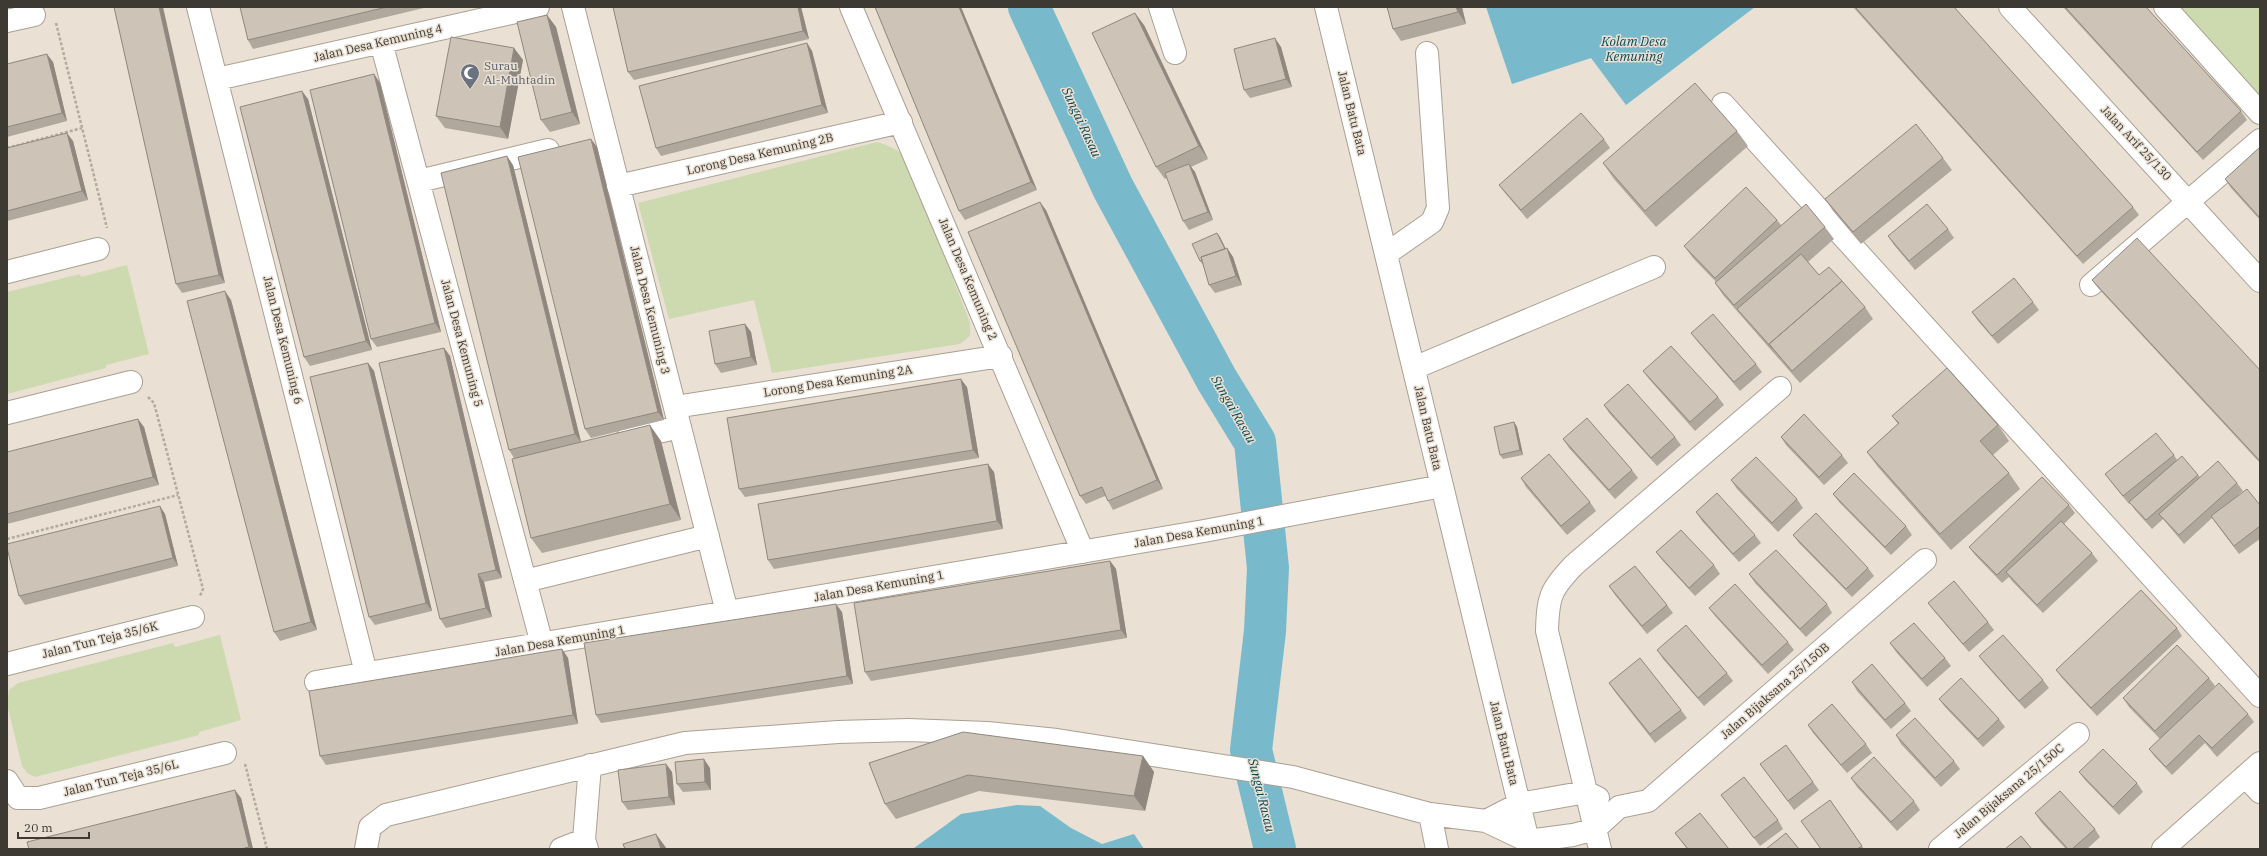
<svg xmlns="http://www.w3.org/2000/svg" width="2267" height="856" font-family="'IBM Plex Serif',serif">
<rect width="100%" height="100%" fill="#eae0d3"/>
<path fill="#cddab0" d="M2175,7H2260V102Z
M877,142C890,146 899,150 908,160L970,323V336L960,344L772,373L754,300L669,319L638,203Z
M127,265L149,354L106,365V368L7,394V292L80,274L81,277Z
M220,635L241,720L199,732V735L35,777L27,773L22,766L7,704L9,690L18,683L173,643L175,647Z"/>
<path fill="#78bacc" d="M1486,7H1755L1626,105L1591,58L1512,84Z
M1017,805L1040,806L1071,828L1102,844L1134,834L1144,849L914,848L961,814Z"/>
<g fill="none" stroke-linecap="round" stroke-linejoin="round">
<path stroke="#78bacc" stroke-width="42" d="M1029,7L1113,188L1217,380L1255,442L1268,568L1265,631L1251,750L1275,849"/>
<defs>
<path id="minor" d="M198,7L366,673
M573,7L727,612
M851,7L1083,552
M1160,7L1175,53
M1326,7L1530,849
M2010,7L2260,281
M2165,7L2260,113
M7,21L34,15
M381,42L542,644
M217,79L538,7
M1723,104L2260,696
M419,181L548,150
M618,186L901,122
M1386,254L1432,222L1438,208L1427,53
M7,272L98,249
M2091,285L2260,140
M1414,368L1654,267
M675,407L1001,356
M7,413L131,382
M627,439L680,427
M525,581L708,536
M7,664L193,617
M316,682L1204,531L1442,486
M2245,776L2260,792
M7,781L18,798H39L225,753
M1430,814L1437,849
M1486,821L1519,804L1586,792L1598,798
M366,849L370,827L386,815L685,743L838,732L908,730L987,733L1057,740L1293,777L1430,814L1486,821L1528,841L1573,835L1595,829L1619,807L1648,801L1925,560
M561,849L584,840
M587,849L584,840L590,765
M1600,849L1547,631C1548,597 1550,590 1574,565L1780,388
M1940,849L2078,734
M2163,849L2260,763"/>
</defs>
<use href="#minor" stroke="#a9a093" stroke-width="24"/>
<path stroke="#b3aba0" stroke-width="2.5" stroke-dasharray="3 2" stroke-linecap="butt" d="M56,23L107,228
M7,148L82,128
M148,397L154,403L203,589L200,596
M7,539L178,495
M245,764L267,849"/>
<use href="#minor" stroke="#fff" stroke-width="22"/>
</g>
<path fill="#b0a89d" d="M114,7L225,283L182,293L176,284Z
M240,7H428L253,49L248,40Z
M613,7H801L809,39L634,80L628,72Z
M875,7H961L1037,190L965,220L959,211Z
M1387,7H1462L1466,24L1401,41L1393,29Z
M1853,7H1954L2133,207L2139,215L2083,264Z
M2063,7H2146L2241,111L2247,120L2203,160Z
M547,15L556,27L580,124L550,132L541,120Z
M1144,25L1208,159L1191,167L1195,172L1213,220L1189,230L1183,221L1167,178L1165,179L1156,167Z
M807,43L812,51L828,113L661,156L656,148Z
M1281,47L1292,87L1250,98L1244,90Z
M514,48L523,60L508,139L445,128L436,116Z
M53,62L67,121L7,137V64Z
M374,74L380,83L441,332L377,347L371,339Z
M308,99L372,350L310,366L304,357Z
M1737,131L1748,146L1656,227L1614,179L1603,163Z
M1604,139L1610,148L1527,219L1505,193L1499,185Z
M73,141L88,200L7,221V148Z
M597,147L664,420L591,438L585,429Z
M2260,147V220L2231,188L2225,179Z
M1943,158L1952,170L1861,244L1833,211L1825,199Z
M513,165L581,442L661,441L681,520L542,553L531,538L514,458L509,450Z
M1046,210L1163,489L1113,510L1108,501L1105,496L1086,504L1080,496Z
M1777,220L1781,225L1825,227L1834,239L1808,262L1819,275L1865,307L1873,319L1800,383L1723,295L1715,283L1716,282L1693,258L1684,246Z
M1948,229L1954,238L1915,270L1894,245L1888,236Z
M1220,237L1226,249L1227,248L1233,257L1242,285L1215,293L1209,285L1203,265L1200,261Z
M2092,280L2260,370V463L2098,288Z
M231,300L317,630L280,641L274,632Z
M2033,302L2039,310L1998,344L1978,321L1972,312Z
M745,324L751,332L757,365L721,373L715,364Z
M1691,333L1756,364L1762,372L1740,391L1697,341Z
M444,348L450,356L502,578L484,582L492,617L446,628L440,619Z
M368,363L374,371L432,611L375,625L369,617Z
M1643,371L1718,397L1724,405L1695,431L1649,379Z
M967,387L979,458L745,497L739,489Z
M1604,405L1675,437L1681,445L1657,466L1609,413Z
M1892,416L1998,425L2009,441L1993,455L2009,473L2020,489L1951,550L1878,467L1867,452L1898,424Z
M1514,422L1517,427L1523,455L1503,459L1500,455Z
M144,427L159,485L7,524V452Z
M1781,437L1842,455L1848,463L1824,485L1786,445Z
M1563,439L1632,470L1638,478L1615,499L1569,448Z
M2174,455L2177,460L2198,475L2200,477L2237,483L2243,491L2238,495L2260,505V539L2239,554L2212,518L2184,544L2163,519L2152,529L2135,510L2130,503L2129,504L2111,482L2105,474Z
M994,472L1003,529L774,569L768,560Z
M1521,478L1590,502L1596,511L1567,535L1526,487Z
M1731,480L1797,499L1803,508L1778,532L1737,489Z
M1833,494L1906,526L1912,535L1891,555L1839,502Z
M2069,505L2075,513L2064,524L2092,553L2098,561L2043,613L2012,581L2009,577L2002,583L1975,555L1969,547Z
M1696,512L1755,535L1761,543L1739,562L1702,521Z
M165,514L178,566L25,605L19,596Z
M1793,535L1868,568L1874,576L1852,597L1799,543Z
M1656,552L1714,565L1720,574L1695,596L1662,560Z
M1110,561L1116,569L1127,638L871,681L865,672Z
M1749,574L1827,604L1832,613L1806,637L1755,583Z
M1609,586L1667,605L1673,613L1647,634L1615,595Z
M1928,603L1988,622L1994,630L1969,652L1934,611Z
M1709,608L1788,642L1794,650L1768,674L1715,616Z
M842,612L853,684L601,723L596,715Z
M2177,628L2182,636L2097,716L2062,678L2056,670Z
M1890,643L1945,658L1951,666L1927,687L1896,652Z
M562,649L568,658L578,724L326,765L320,756Z
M1657,650L1727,673L1733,681L1704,706L1663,659Z
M1979,656L2043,680L2049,688L2025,709L1985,664Z
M2209,678L2215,686L2200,701L2248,714L2254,722L2217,757L2205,743L2172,775L2155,757L2149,749L2160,739L2129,707L2123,698Z
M1852,682L1905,703L1911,711L1891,729L1857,691Z
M1609,683L1681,710L1687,718L1655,743L1615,692Z
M1939,699L1999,719L2005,727L1983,747L1945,707Z
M1808,725L1866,744L1872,753L1847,773L1813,733Z
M1896,735L1954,761L1960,769L1941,787L1901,744Z
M1143,756L1154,772L1145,811L979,791L896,819L885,804L869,763Z
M666,764L672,772L675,805L628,810L622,802Z
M1760,764L1813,782L1819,790L1794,810Z
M710,768L711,790L683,792L677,784Z
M2079,772L2137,783L2143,792L2119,815L2085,780Z
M1851,778L1914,801L1920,810L1897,831L1857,787Z
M1721,795L1778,820L1783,829L1760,846Z
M241,798L253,849H29Z
M1830,800L1864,849H1821Z
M2035,813L2095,829L2100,837L2087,849H2066L2041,822Z
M1675,833L1729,849H1687Z"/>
<path fill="#90887f" d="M159,7H163L225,283L219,275Z
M798,7H801L809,39L803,31Z
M959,7H961L1037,190L1031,182Z
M1456,7H1462L1466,24L1458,12Z
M1135,13L1144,25L1208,159L1199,146Z
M547,15L556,27L580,124L572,112Z
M1275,38L1281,47L1292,87L1286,79Z
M807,43L812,51L828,113L822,105Z
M514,48L523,60L508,139L500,127Z
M47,54L53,62L67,121L62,113Z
M374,74L380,83L441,332L435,323Z
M302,91L308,99L372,350L366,341Z
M67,133L73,141L88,200L82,191Z
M591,139L597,147L664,420L658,412Z
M507,156L513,165L581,442L575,434Z
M1189,164L1195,172L1213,220L1208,212Z
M1040,202L1046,210L1163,489L1157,480Z
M1217,233L1220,237L1228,254L1225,250Z
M1227,248L1233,257L1242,285L1236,276Z
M225,291L231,300L317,630L311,622Z
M745,324L751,332L757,365L751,357Z
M444,348L450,356L502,578L496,570Z
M368,363L374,371L432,611L426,603Z
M961,379L967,387L979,458L973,450Z
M138,419L144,427L159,485L153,477Z
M1514,422L1517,427L1523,455L1520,450Z
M650,425L661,441L681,520L670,504Z
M988,464L994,472L1003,529L997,521Z
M160,506L165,514L178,566L173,558Z
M1110,561L1116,569L1127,638L1121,630Z
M478,574L484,582L492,617L486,608Z
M836,604L842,612L853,684L847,676Z
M562,649L568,658L578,724L573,715Z
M1143,756L1154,772L1145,811L1134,796Z
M704,759L710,768L711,790L705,782Z
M666,764L672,772L675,805L669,797Z
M235,790L241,798L253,849H251L249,847Z
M656,834L667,849H661Z"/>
<path fill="#cdc3b6" stroke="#90887f" d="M114,7H159L219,275L176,284Z
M240,7H387L248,40Z
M613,7H798L803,31L628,72Z
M875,7H959L1031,182L959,211Z
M1387,7H1456L1458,12L1393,29Z
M1855,7H1954L2133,207L2077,256Z
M2065,7H2146L2241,111L2197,152Z
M1135,13L1199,146L1156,167L1092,33Z
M547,15L572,112L541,120L517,22Z
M451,37L514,48L500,127L436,116Z
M1275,38L1286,79L1244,90L1234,49Z
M807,43L822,105L656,148L639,86Z
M47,54L62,113L7,127V64Z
M374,74L435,323L371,339L310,90Z
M1695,83L1737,131L1645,211L1603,163Z
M302,91L366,341L304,357L240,107Z
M1581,113L1604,139L1521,210L1499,185Z
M1916,124L1943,158L1853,232L1825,199Z
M67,133L82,191L7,211V148Z
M591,139L658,412L585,429L518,157Z
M2260,147V218L2225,179Z
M507,156L575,434L509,450L441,173Z
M1189,164L1208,212L1183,221L1165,173Z
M1746,187L1777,220L1715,278L1684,246Z
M1040,202L1157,480L1108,501L1102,487L1080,496L968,232Z
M1806,204L1825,227L1734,305L1715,283Z
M1927,204L1948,229L1909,261L1888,236Z
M1217,233L1225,249L1201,257L1202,260L1200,261L1192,244Z
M2137,238L2260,370V461L2092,280Z
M1227,248L1236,276L1209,285L1201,257Z
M1801,254L1819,275L1829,267L1842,281L1769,344L1772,348L1737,309Z
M2014,278L2033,302L1992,336L1972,312Z
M1842,281L1865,307L1792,371L1769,344Z
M225,291L311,622L274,632L187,301Z
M1713,314L1756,364L1734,382L1691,333Z
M745,324L751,357L715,364L709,331Z
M1671,346L1718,397L1690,422L1643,371Z
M444,348L496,570L478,574L486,608L440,619L379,363Z
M368,363L426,603L369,617L310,377Z
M1947,368L1998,425L1980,441L2009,473L1940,534L1867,452L1899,423L1892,416Z
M961,379L973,450L739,489L727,418Z
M1628,384L1675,437L1651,458L1604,405Z
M1804,414L1842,455L1819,477L1781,437Z
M1587,418L1632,470L1609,490L1563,439Z
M138,419L153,477L7,514V452Z
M1514,422L1520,450L1500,455L1494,427Z
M650,425L670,504L531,538L512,459Z
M2156,433L2174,455L2123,496L2105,474Z
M1549,454L1590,502L1561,526L1521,478Z
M2182,456L2198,475L2146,520L2129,502Z
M1756,457L1797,499L1772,523L1731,480Z
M2218,461L2237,483L2179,535L2159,514Z
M988,464L997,521L768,560L758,504Z
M1854,473L1906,526L1885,547L1833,494Z
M2042,477L2069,505L1997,575L1969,547Z
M2247,489L2260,505V526L2234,546L2211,516Z
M1717,493L1755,535L1733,554L1696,512Z
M160,506L173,558L19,596L7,548V544Z
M1816,513L1868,568L1846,589L1793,535Z
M2061,521L2092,553L2037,605L2006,572Z
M1681,530L1714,565L1689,588L1656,552Z
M1776,550L1827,604L1800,629L1749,574Z
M1110,561L1121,630L865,672L854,603Z
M1635,566L1667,605L1642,626L1609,586Z
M1954,581L1988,622L1963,644L1928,603Z
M1735,584L1788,642L1762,665L1709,608Z
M2141,590L2177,628L2091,708L2056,670Z
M836,604L847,676L596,715L584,643Z
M1914,623L1945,658L1922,679L1890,643Z
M1686,625L1727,673L1698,698L1657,650Z
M2003,635L2043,680L2019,701L1979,656Z
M2177,645L2209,678L2155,731L2123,698Z
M562,649L573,715L320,756L309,691Z
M1640,658L1681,710L1650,734L1609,683Z
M1872,664L1905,703L1885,720L1852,682Z
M1961,678L1999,719L1978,739L1939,699Z
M2219,683L2248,714L2212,748L2199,735L2166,767L2149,749Z
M1832,704L1866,744L1841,765L1808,725Z
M1915,718L1954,761L1935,778L1896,735Z
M963,732L1143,756L1134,796L968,775L885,804L869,763Z
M1786,745L1813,782L1788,801L1760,764Z
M2103,749L2137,783L2113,807L2079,772Z
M1874,757L1914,801L1891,822L1851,778Z
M704,759L705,782L677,784L675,762Z
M666,764L669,797L622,802L618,770Z
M1744,777L1778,820L1754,838L1721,795Z
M235,790L249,847L241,849H29L27,842Z
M2060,791L2095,829L2072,849H2068L2035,813Z
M1830,800L1862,846L1857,849H1821L1801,821Z
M1700,813L1729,849H1688L1675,833Z
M1786,833L1799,849H1766Z
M656,834L661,849H625L623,844Z
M2021,836L2032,849H2005Z"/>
<defs>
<symbol id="mosque-pin" viewBox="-11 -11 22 30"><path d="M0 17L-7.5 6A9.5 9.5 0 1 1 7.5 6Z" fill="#6b7280" stroke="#eae0d3"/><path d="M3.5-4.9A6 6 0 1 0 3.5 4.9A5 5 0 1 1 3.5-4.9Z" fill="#fff"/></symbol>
</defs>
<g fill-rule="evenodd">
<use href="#mosque-pin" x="459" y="62" width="22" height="30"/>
</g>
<g text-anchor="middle" stroke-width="3" stroke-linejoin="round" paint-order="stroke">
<g font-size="12" fill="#3d3a34" stroke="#eae0d3">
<text transform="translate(378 43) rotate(-13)" y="4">Jalan Desa Kemuning 4</text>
<text transform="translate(1352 113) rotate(76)" y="4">Jalan Batu Bata</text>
<text transform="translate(2136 143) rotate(47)" y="4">Jalan Arif 25/130</text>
<text transform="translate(760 154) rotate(-13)" y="4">Lorong Desa Kemuning 2B</text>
<text transform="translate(968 279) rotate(67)" y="4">Jalan Desa Kemuning 2</text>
<text transform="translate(650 310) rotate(76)" y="4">Jalan Desa Kemuning 3</text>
<text transform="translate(283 340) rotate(76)" y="4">Jalan Desa Kemuning 6</text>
<text transform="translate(462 343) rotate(75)" y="4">Jalan Desa Kemuning 5</text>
<text transform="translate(838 381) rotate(-9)" y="4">Lorong Desa Kemuning 2A</text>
<text transform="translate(1428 428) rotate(77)" y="4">Jalan Batu Bata</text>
<text transform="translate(1199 532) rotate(-10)" y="4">Jalan Desa Kemuning 1</text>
<text transform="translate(879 586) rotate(-10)" y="4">Jalan Desa Kemuning 1</text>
<text transform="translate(100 640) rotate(-14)" y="4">Jalan Tun Teja 35/6K</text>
<text transform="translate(560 641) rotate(-10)" y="4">Jalan Desa Kemuning 1</text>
<text transform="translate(1775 691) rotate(-41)" y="4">Jalan Bijaksana 25/150B</text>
<text transform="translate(1504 743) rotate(76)" y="4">Jalan Batu Bata</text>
<text transform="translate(121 778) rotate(-14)" y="4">Jalan Tun Teja 35/6L</text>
<text transform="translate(2009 791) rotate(-40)" y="4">Jalan Bijaksana 25/150C</text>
</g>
<g font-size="12" fill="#5b616d" stroke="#eae0d3" text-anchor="start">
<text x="484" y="70">Surau<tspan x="484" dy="14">Al-Muhtadin</tspan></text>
</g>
<g font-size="13" font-style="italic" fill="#0a4754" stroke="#eae0d3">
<text x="1634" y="46">Kolam Desa<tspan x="1634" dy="15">Kemuning</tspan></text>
<text transform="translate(1082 122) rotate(65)" y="5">Sungai Rasau</text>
<text transform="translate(1234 409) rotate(60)" y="5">Sungai Rasau</text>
<text transform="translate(1262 795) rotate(76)" y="5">Sungai Rasau</text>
</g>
</g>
<rect width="2267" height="856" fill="none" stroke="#3d3a34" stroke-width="16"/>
<path d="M18 832v6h71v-6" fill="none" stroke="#3d3a34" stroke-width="2"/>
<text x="24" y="832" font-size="12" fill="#3d3a34" stroke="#eae0d3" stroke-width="3" paint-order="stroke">20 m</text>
</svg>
